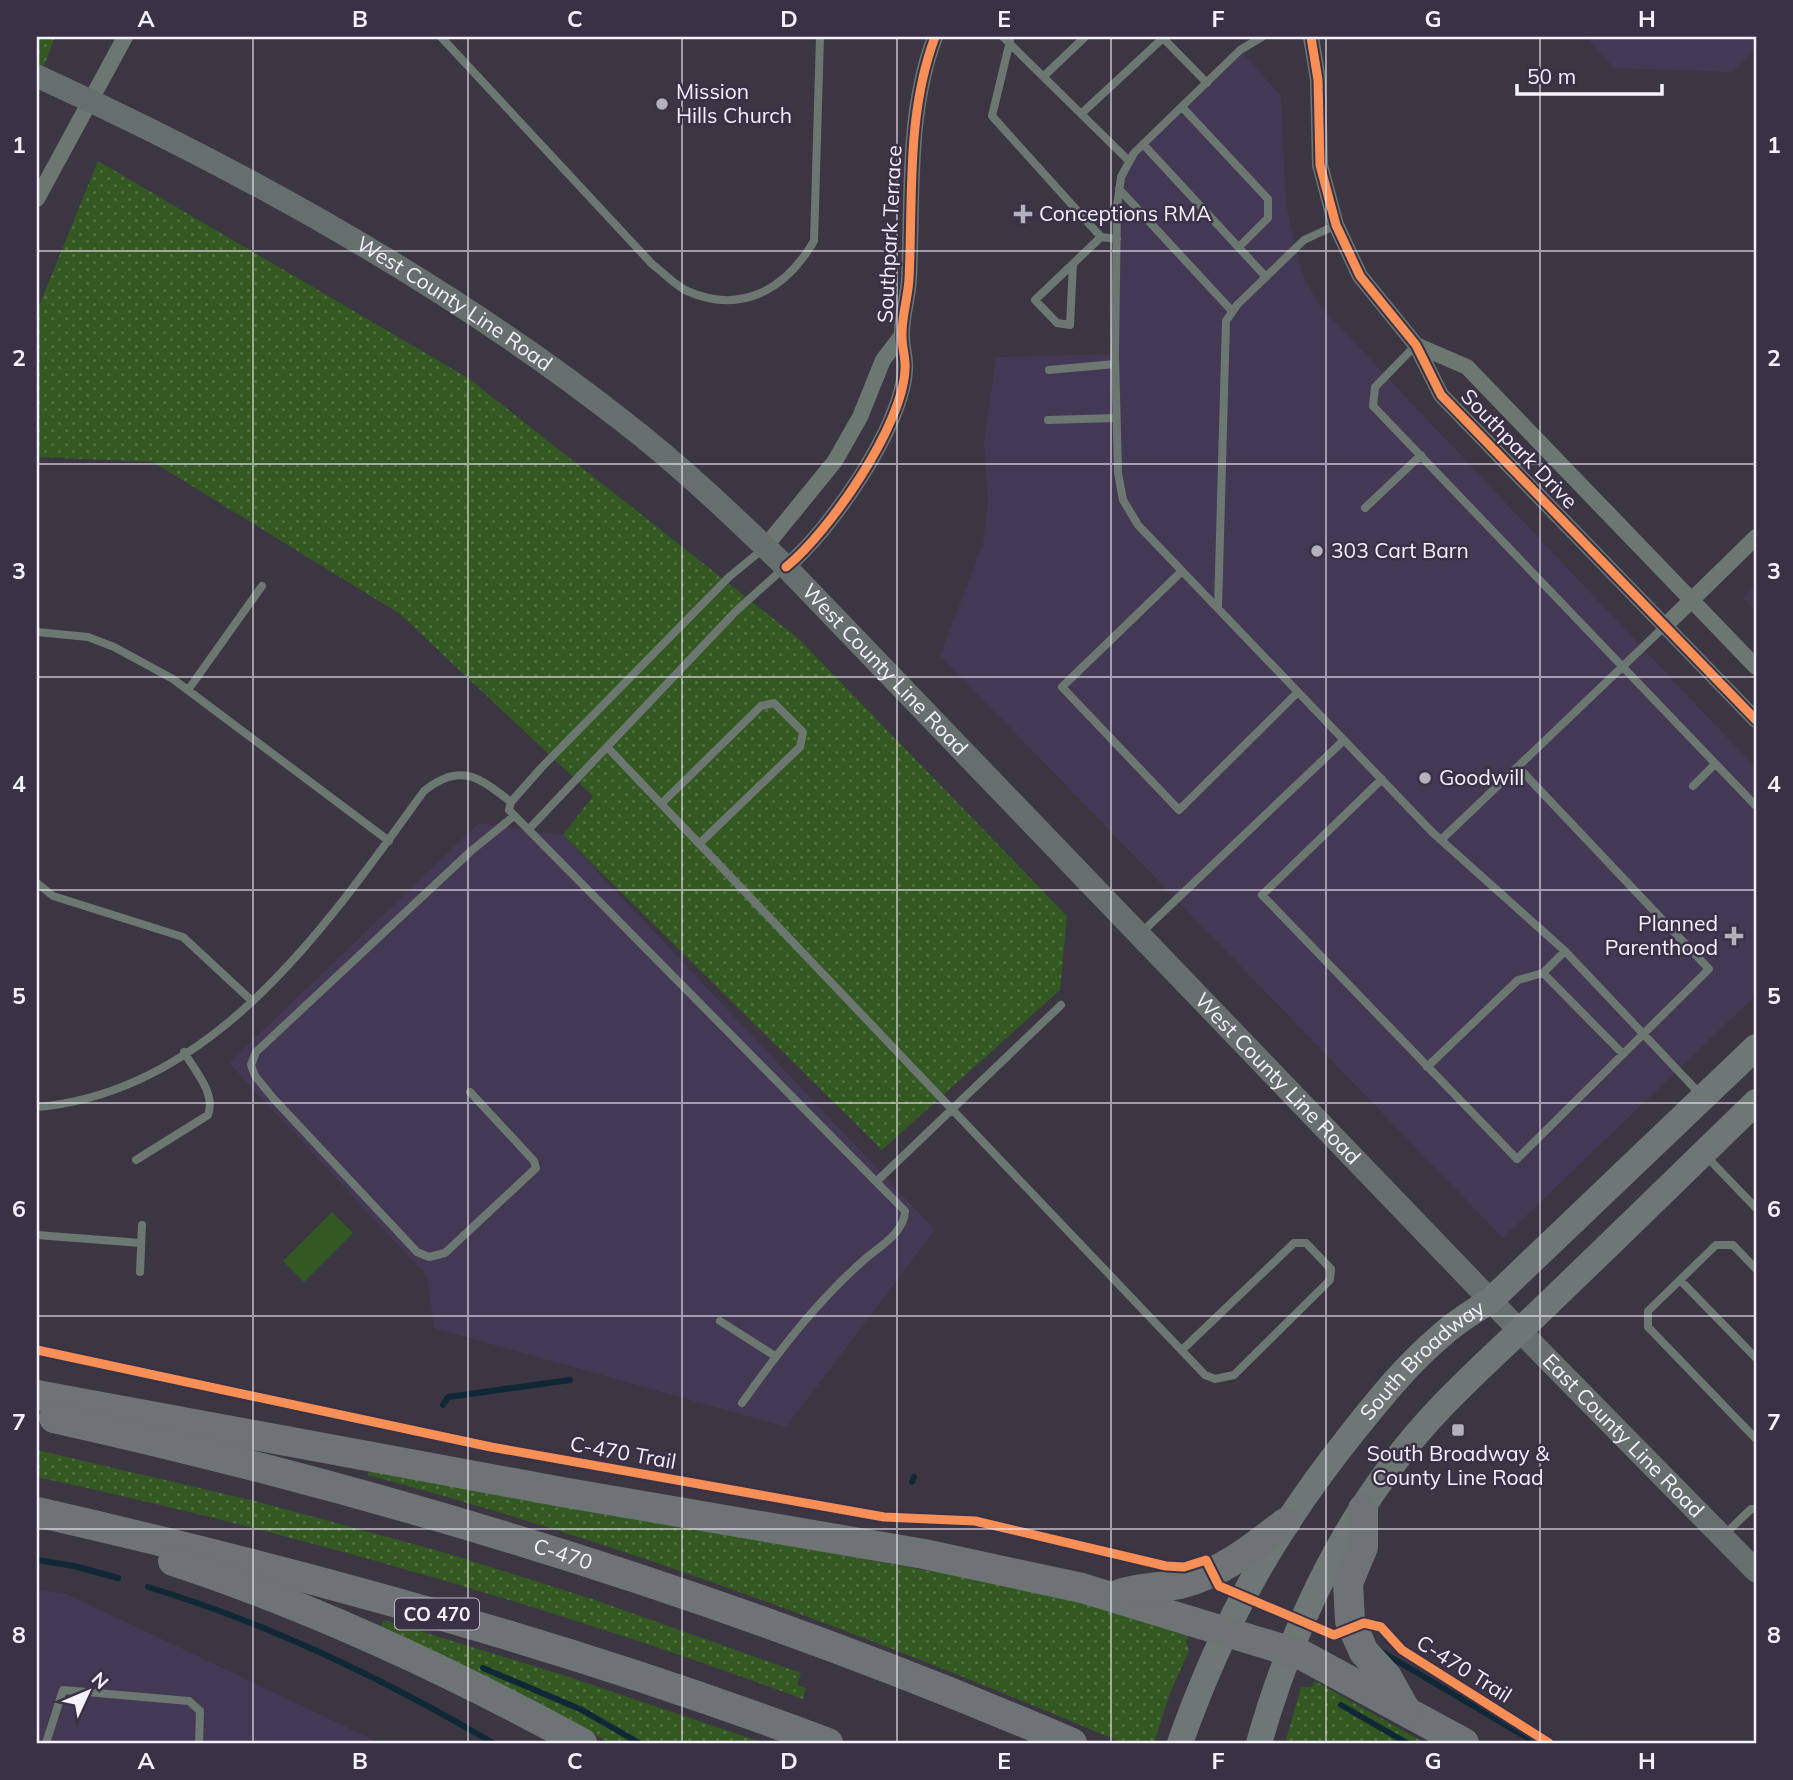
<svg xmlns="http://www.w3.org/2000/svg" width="1793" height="1780" font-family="Mulish,sans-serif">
<defs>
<pattern id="grass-dots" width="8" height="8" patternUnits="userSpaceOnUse" patternTransform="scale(1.75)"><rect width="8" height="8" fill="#335821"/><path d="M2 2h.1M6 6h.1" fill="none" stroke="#517042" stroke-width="1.8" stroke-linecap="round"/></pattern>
</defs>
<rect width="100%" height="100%" fill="#3b3642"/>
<path fill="#443954" d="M1586,37H1756V48L1733,72L1614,68Z
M1240,50L1281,96L1286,206L1303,275L1319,305L1756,768V995L1503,1238L940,655L983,544L988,502L984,442L996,357L1115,354L1117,207L1124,167Z
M1756,584V612L1743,598Z
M479,823L563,835L935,1230L786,1427L434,1328L427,1276L229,1063Z
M37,1590L67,1594L380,1743H37Z"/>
<path fill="url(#grass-dots)" d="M37,37H55L37,84Z
M98,161L468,378L798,638L1067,916L1060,990L882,1150L563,835L593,796L400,614L153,462L37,457L39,306Z
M37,1450L259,1502L446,1553L595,1600L801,1673L797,1685L806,1688L803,1699C553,1607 297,1533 37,1477Z
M370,1469L979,1580L1086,1603L1189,1635L1186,1641L1189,1651L1170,1693L1154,1743H1123C877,1639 627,1544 368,1475Z
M384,1620L563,1675L764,1743H610L513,1690L381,1626Z
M1315,1681L1425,1743H1285L1301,1687H1312Z"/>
<path fill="#335821" d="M332,1212L353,1233L304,1282L283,1261Z"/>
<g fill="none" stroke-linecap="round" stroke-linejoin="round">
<path stroke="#102736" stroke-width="6" d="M443,1405L448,1397L570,1380
M912,1482L914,1477
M37,1560L74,1566L118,1578
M148,1587C270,1624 383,1678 493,1743
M1382,1652L1536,1743
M483,1668L582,1710L639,1743
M1341,1705L1407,1743"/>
<path stroke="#6c7772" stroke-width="8" d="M441,37L652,264C663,272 674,285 687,291C742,315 786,289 814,241L820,37
M1003,37L1128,160
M1162,37L1207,83
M1262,37L1240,50L1134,153L1121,177L1117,207L1115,355L1118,473L1123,500L1138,525L1432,832L1565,951L1700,1094
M1010,41L992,116L1101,237L1117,239
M1044,76L1085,37
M1182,107L1268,199V218L1239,247
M1082,113L1163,38
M1143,144L1266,277
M1119,189L1232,311
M1073,264L1070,325L1057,323L1035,300L1101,237
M1416,345L1375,387L1373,406L1756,806
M1049,370L1115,364
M1048,420L1116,418
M1365,508L1421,455
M1182,571L1062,687L1179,810L1298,692
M1218,608L1226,321L1237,305L1304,240L1336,225
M37,632L88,637L114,647L173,679L389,841
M188,690L262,586
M607,747L1205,1375L1215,1379L1234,1375L1330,1280L1331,1269L1306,1243H1294L1182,1350
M1382,779L1262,895L1517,1159L1709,969L1518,767
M1693,786L1715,764
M661,804L761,706L774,703L803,732L800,747L699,844
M529,829L736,611L784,568
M1441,840L1666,625
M37,883L53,896L183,937L252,1001
M1141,933L1344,740
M1565,951L1543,973L1623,1054
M1427,1067L1518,980L1543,973
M470,1092L534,1161L536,1168L445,1253L429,1257L417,1252L273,1098L255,1076L251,1065L256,1052L471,851L514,816
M37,1107C215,1092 328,923 424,791C460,762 479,777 511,802
M1705,1155L1756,1208
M136,1160L208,1115C216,1093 195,1071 184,1052
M877,1181L1061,1005
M37,1235L141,1243
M1756,1269L1733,1245H1716L1648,1311V1327L1756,1439
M140,1272L142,1225
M1680,1280L1756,1358
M720,1321L775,1356
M742,1403C779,1351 817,1301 865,1259C880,1246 904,1233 905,1211L509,810L511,802L541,768L729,577L763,549
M1724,1535L1751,1509H1756
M46,1743L63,1690L189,1701L200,1711L199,1743"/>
<path stroke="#6c7772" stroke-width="16" d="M1311,37L1318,80L1320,165L1336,225L1360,276L1416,345L1441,395L1756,720
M37,199L125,37
M1416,345L1467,367L1756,667
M765,547L835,461L860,417L883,360L902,335
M786,567C829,532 903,426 905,369C906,359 902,348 902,337C901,319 908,298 909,279C913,198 906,114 935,37
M1666,625L1756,537"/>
<path stroke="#676f6e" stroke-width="23" id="s1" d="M37,76C243,170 445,282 624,422C681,466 734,517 786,567L1520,1331L1756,1571"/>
<g stroke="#6e7775" stroke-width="26">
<path id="s2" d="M1180,1743C1223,1622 1273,1532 1353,1432C1380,1398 1409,1362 1443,1334C1457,1321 1475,1311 1491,1300L1756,1047"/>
<path d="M1259,1743C1287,1645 1329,1550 1390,1468C1431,1411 1482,1367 1532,1319C1607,1247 1682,1174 1756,1102"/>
</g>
<g stroke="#6e7375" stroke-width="30">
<path d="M37,1395L562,1492L924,1554L1082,1588L1302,1655L1464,1743"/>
<path id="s3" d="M54,1418C403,1496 744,1602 1072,1743"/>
<path d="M1363,1509V1547L1348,1583L1350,1621L1364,1652L1387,1677L1406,1711"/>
<path d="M37,1512C305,1573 571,1646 828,1743"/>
<path d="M173,1561C316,1608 450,1671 582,1743"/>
<path d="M1120,1594C1140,1587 1160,1588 1180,1584C1220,1574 1253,1548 1285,1523"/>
</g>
<defs>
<path id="cycleway" d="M1311,37L1318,80L1320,165L1336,225L1360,276L1416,345L1441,395L1756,720
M786,567C829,532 903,426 905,369C906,359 902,348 902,337C901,319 908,298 909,279C913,198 906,114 935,37
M37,1350L491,1447L884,1517L975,1521L1166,1566L1184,1567L1206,1560L1219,1586L1334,1635L1364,1623L1381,1627L1402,1650L1549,1743"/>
</defs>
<use href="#cycleway" stroke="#3a3147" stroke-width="13"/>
<use href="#cycleway" stroke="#f78f57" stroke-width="9"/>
</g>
<path fill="none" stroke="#f5f1fd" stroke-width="2" stroke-opacity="0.55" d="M253,37V1743M468,37V1743M682,37V1743M897,37V1743M1111,37V1743M1326,37V1743M1540,37V1743M37,251H1756M37,464H1756M37,677H1756M37,890H1756M37,1103H1756M37,1316H1756M37,1529H1756"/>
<g fill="#b4b0bc" stroke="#3a3147" stroke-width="2.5">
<circle cx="662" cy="104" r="7"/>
<path d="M1019.5 203.5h7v7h7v7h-7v7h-7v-7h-7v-7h7z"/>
<circle cx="1317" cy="551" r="7"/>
<circle cx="1425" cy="778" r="7"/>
<path d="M1730.5 925.5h7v7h7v7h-7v7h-7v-7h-7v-7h7z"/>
<rect x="1451" y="1423" width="14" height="14" rx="3.5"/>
</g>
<g text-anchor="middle" stroke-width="5" stroke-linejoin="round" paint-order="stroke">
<rect fill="#3a3147" stroke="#bdb7c6" stroke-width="2" x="395" y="1598.5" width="84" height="31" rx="5"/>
<g font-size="19" font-weight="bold" fill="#f5f1fd">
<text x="437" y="1621">CO 470</text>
</g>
<g font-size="21" fill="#f5f1fd" stroke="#3a3147" text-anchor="start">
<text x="676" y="99">Mission<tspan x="676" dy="24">Hills Church</tspan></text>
<text x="1039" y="221">Conceptions RMA</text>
<text x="1331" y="558">303 Cart Barn</text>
<text x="1439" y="785">Goodwill</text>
<text x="1718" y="931" text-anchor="end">Planned<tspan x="1718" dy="24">Parenthood</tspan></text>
<text x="1458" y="1461" text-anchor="middle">South Broadway &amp;<tspan x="1458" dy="24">County Line Road</tspan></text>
</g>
<g font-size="21" fill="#f5f1fd" stroke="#3a3147">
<text transform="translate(890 234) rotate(-87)" y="7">Southpark Terrace</text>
<text dy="7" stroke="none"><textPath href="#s1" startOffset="476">West County Line Road</textPath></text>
<text transform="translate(1519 449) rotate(46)" y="7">Southpark Drive</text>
<text dy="7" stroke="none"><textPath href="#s1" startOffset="1043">West County Line Road</textPath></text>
<text dy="7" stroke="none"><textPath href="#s1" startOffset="1610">West County Line Road</textPath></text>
<text dy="7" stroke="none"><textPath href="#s2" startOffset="458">South Broadway</textPath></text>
<text dy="7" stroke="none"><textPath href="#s1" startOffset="2107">East County Line Road</textPath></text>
<text transform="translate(623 1453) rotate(10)" y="7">C-470 Trail</text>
<text dy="7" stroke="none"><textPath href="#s3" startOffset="527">C-470</textPath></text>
<text transform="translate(1464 1669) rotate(32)" y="7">C-470 Trail</text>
</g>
</g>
<rect width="1793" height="1780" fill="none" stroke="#3a3147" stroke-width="77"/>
<g transform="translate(88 1692) rotate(46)" stroke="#3a3147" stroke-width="5" paint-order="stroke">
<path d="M0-5L12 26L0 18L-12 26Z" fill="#f5f1fd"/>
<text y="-10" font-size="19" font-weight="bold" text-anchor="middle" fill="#f5f1fd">N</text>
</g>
<path d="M1517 84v10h145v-10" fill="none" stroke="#f5f1fd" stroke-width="3.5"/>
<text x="1527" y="84" font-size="21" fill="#f5f1fd" stroke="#3a3147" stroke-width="5" paint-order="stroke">50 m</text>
<rect x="38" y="38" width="1717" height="1704" fill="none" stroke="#f5f1fd" stroke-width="2.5"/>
<g font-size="23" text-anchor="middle" font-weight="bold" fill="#f5f1fd">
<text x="146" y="27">A</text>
<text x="360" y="27">B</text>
<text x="575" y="27">C</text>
<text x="789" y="27">D</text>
<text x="1004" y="27">E</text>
<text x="1218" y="27">F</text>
<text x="1433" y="27">G</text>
<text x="1647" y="27">H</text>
<text x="19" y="153">1</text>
<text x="1774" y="153">1</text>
<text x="19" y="366">2</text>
<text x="1774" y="366">2</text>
<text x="19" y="579">3</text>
<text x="1774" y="579">3</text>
<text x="19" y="792">4</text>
<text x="1774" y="792">4</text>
<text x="19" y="1004">5</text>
<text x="1774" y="1004">5</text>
<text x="19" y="1217">6</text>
<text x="1774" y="1217">6</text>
<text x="19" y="1430">7</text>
<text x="1774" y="1430">7</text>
<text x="19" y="1643">8</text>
<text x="1774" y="1643">8</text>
<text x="146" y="1769">A</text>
<text x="360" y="1769">B</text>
<text x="575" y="1769">C</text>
<text x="789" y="1769">D</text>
<text x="1004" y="1769">E</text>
<text x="1218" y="1769">F</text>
<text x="1433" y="1769">G</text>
<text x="1647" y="1769">H</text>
</g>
</svg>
